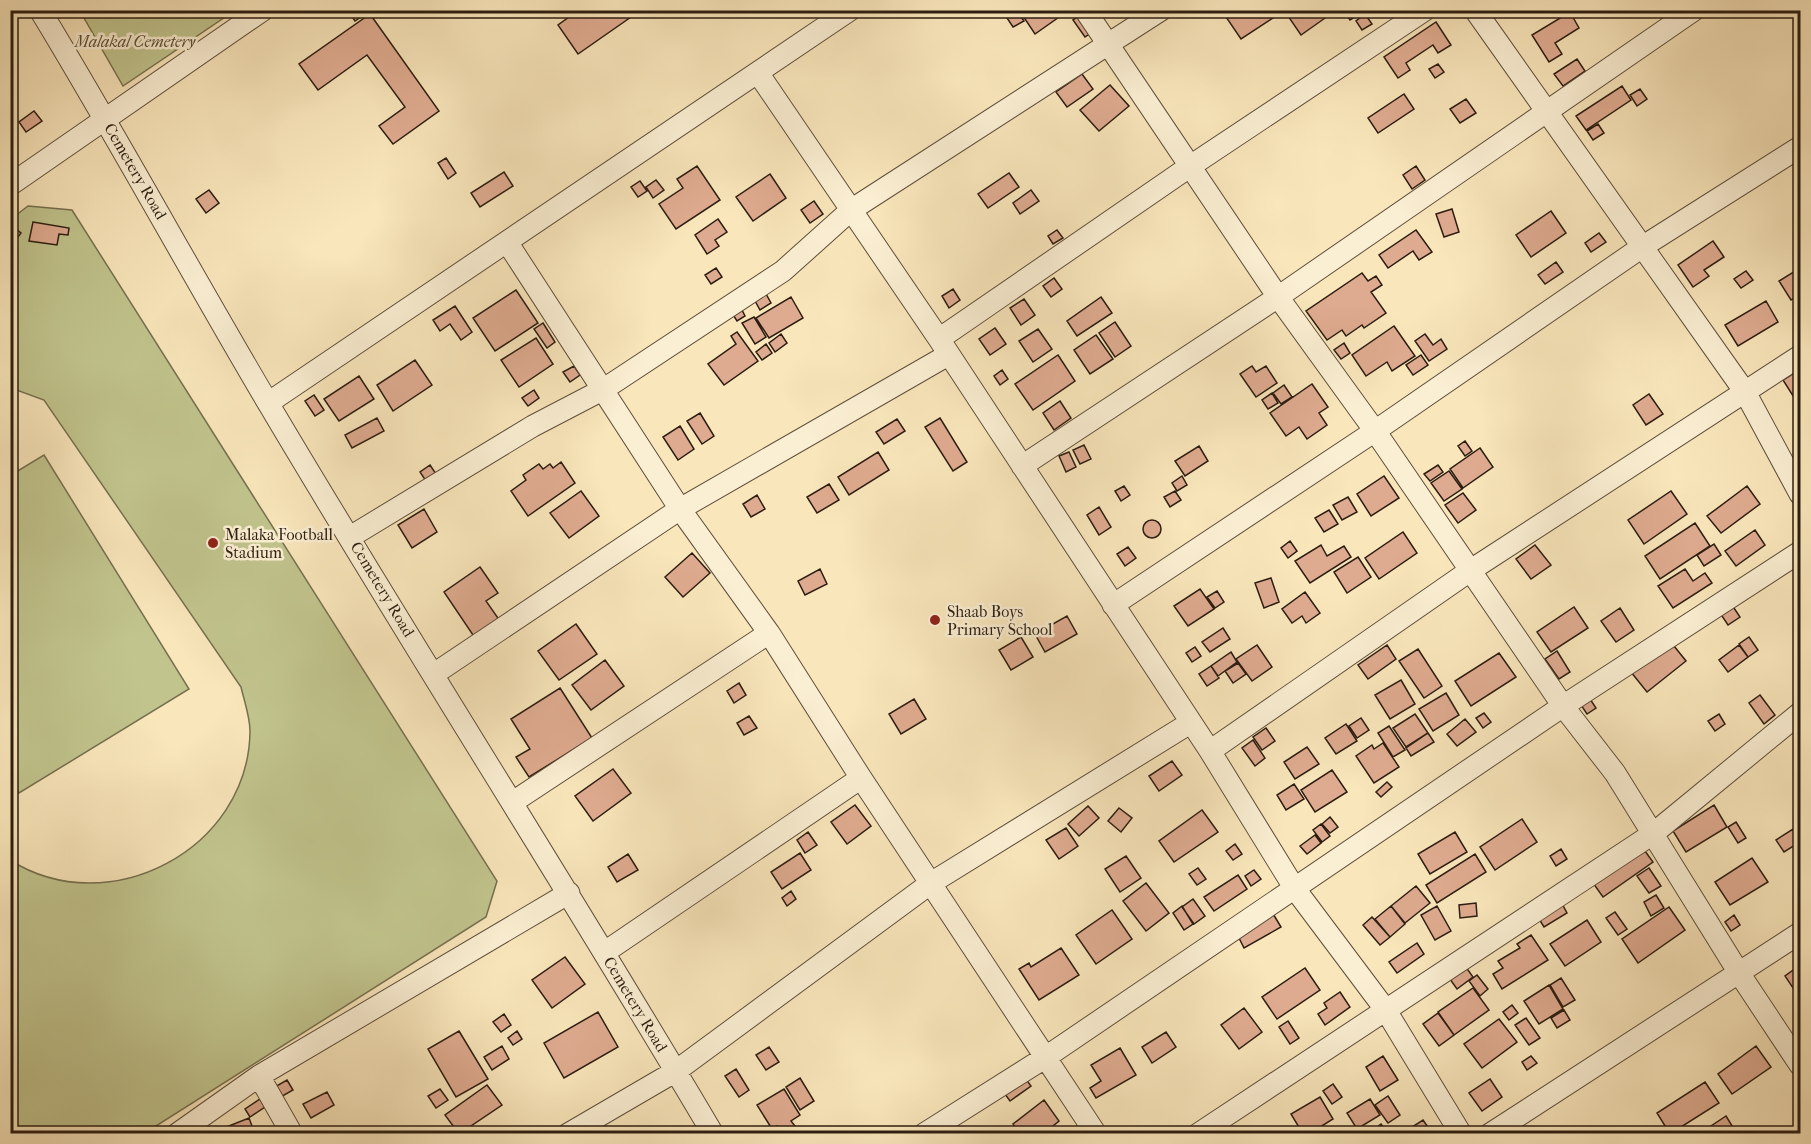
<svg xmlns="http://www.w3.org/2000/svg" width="1811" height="1144" font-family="'IM FELL French Canon',serif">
<rect width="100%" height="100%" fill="#f9e6bb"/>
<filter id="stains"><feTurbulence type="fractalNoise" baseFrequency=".00333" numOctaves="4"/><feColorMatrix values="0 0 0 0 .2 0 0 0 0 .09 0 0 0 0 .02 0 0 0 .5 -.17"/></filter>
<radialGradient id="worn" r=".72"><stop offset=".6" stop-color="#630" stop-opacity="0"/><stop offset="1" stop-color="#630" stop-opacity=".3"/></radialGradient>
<path fill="#c1c48d" stroke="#76704f" stroke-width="1.5" d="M80,11H234L123,86Z
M28,206L72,210L497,881L486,917L145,1133L11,1134L10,860C109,923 249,849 250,731C250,717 244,700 241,687L44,400L11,388V219Z
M44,455L189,689L19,793L10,779L11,475Z"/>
<path fill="#dfab90" stroke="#2c1d11" stroke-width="1.5" d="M356,10H365L367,13L355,21L351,15Z
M579,10H641L578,54L558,25Z
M1019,10H1069L1035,34Z
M1235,10H1268L1273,18L1241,39L1226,17Z
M1296,10H1334L1335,11L1301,35L1288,16Z
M1343,10H1358L1360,14L1350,20Z
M1017,11L1024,21L1013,27L1007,18Z
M1570,12L1579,28L1555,43L1562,54L1549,62L1532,35Z
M1083,13L1095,30L1085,37L1073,20Z
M370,14L439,111L393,144L379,126L405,107L367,55L318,90L299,64Z
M1365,14L1372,24L1362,30L1356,21Z
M1436,22L1451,45L1438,53L1433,45L1406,63L1410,70L1398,78L1384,57Z
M1577,59L1585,71L1563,86L1554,74Z
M1438,64L1444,72L1435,78L1429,69Z
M1082,74L1093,89L1067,107L1056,92Z
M1110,85L1129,106L1099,131L1080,110Z
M1622,86L1631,100L1586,130L1576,116Z
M1640,89L1647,99L1637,106L1630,95Z
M1404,94L1414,109L1378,133L1368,118Z
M1466,99L1476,113L1460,123L1450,109Z
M34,111L42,121L26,132L19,122Z
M1598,124L1604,133L1593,140L1587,131Z
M446,158L456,173L448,179L438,163Z
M697,166L720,200L676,229L659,204L683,188L677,179Z
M1416,166L1425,180L1412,189L1403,175Z
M504,172L513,186L480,207L471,193Z
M1009,173L1019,187L988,208L978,194Z
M770,174L786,198L753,221L736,197Z
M656,180L664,190L653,198L646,187Z
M640,181L647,191L638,197L631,187Z
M209,190L219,203L206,213L196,199Z
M1031,190L1039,201L1020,214L1013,203Z
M814,201L823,214L810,223L801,210Z
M1452,209L1459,232L1444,237L1436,214Z
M1551,211L1566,233L1531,257L1516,235Z
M718,219L727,232L715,240L719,246L707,254L695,235Z
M33,222L69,228L68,235L59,234L57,245L29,241Z
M12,226L21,233L12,245L10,228Z
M1057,230L1063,238L1053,244L1048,236Z
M1416,230L1432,252L1419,260L1413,251L1388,268L1379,255Z
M1599,233L1606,242L1591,252L1585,243Z
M1713,241L1724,257L1704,270L1709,276L1693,287L1678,265Z
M1556,262L1563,272L1545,284L1538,275Z
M716,268L722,277L711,284L705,275Z
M1800,268V294L1791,300L1779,281Z
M1746,271L1753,280L1741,288L1734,279Z
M1362,273L1368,281L1376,276L1382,285L1371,292L1386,313L1364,328L1362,325L1346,336L1342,330L1327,340L1306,311Z
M1054,278L1062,289L1051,297L1043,286Z
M953,289L960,300L949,308L942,296Z
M516,290L538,323L495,351L473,318Z
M765,292L771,303L760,310L754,299Z
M791,297L803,318L769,338L756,318Z
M1101,297L1112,313L1077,336L1067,321Z
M1024,299L1035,315L1021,325L1010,308Z
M1766,301L1778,322L1738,346L1725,325Z
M739,304L745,316L737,321L730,310Z
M455,306L472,332L461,340L450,324L440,331L433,320Z
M754,317L766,337L755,344L742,323Z
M1115,322L1131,346L1115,357L1099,333Z
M543,323L555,342L547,348L534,329Z
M1394,326L1415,356L1392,371L1387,362L1366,376L1352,355Z
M995,328L1006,344L990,355L979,339Z
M1038,329L1052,349L1033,362L1019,341Z
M737,332L758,361L724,385L708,364L736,344L731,336Z
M781,334L787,343L775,352L769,343Z
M1425,334L1433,345L1441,339L1447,349L1429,361L1415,341Z
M1096,335L1113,359L1090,374L1074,350Z
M536,338L553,364L519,387L501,360Z
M1344,343L1350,353L1341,359L1334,350Z
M766,344L772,353L762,360L756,352Z
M1058,355L1075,381L1033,410L1015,384Z
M1421,355L1428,365L1413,375L1406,365Z
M415,360L432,385L393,411L377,385Z
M574,366L580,375L570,382L563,372Z
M1252,366L1256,372L1266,366L1277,383L1256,397L1240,374Z
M1800,369V407L1783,380Z
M1002,370L1008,379L1000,385L994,376Z
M359,376L374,399L339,421L324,399Z
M1312,384L1328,407L1319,413L1327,425L1307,439L1299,427L1286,436L1270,413Z
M1284,385L1292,397L1281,404L1273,393Z
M534,390L539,398L528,406L522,398Z
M1272,393L1278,403L1268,409L1262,400Z
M1649,394L1663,414L1646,425L1633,405Z
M314,395L324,410L315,416L305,401Z
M1060,401L1071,418L1054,430L1043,413Z
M700,413L714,436L702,444L687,421Z
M377,418L384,431L352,448L345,435Z
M940,418L967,462L953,471L925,427Z
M897,419L905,431L884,444L876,432Z
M680,426L694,449L678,460L663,437Z
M1465,441L1472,451L1465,456L1458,446Z
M1084,445L1091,459L1080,464L1073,450Z
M1199,446L1208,461L1185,476L1175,461Z
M1480,448L1493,467L1463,488L1450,469Z
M878,452L889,470L849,495L838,477Z
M1069,452L1076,467L1066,472L1059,456Z
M561,462L575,483L528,516L511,491L526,480L523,475L539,464L543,469L550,464L553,468Z
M430,465L436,474L426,481L420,472Z
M1438,465L1443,472L1430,481L1424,474Z
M1449,471L1462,489L1444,501L1431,483Z
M1182,476L1187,485L1177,491L1172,483Z
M1384,476L1399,498L1371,516L1357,494Z
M829,484L839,500L817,513L807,497Z
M1124,486L1130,495L1121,501L1115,491Z
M1747,486L1760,504L1721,533L1707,516Z
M581,491L599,516L569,538L550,513Z
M1175,491L1181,500L1170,507L1164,497Z
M1671,491L1687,514L1644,544L1628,520Z
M1463,493L1476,510L1458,523L1445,505Z
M757,495L765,509L751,517L743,504Z
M1348,497L1357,512L1342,520L1333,505Z
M1099,507L1111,527L1099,535L1087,515Z
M424,509L437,532L412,548L398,525Z
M1329,510L1338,524L1324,532L1315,518Z
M1143 529a9 9 0 1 1 18 0a9 9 0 1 1-18 0Z
M1695,523L1710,546L1660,579L1645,556Z
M1755,530L1765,545L1736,566L1725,551Z
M1403,532L1417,553L1379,579L1365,558Z
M1290,541L1297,551L1288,558L1281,548Z
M1714,544L1721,555L1704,566L1697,555Z
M1321,545L1327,556L1344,546L1351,557L1310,583L1295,561Z
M1535,545L1551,565L1531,579L1516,559Z
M1128,547L1136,558L1125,566L1117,554Z
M692,553L710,573L683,597L665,577Z
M1358,557L1371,577L1347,593L1334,572Z
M480,567L498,593L486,601L500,621L475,638L444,592Z
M820,569L827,584L805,595L798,581Z
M1685,569L1693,581L1705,573L1712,583L1673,608L1658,586Z
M1271,578L1279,602L1264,608L1255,583Z
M1200,589L1214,609L1188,626L1174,606Z
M1217,591L1224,602L1215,608L1207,597Z
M1305,592L1320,613L1306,623L1302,616L1292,623L1282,609Z
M1732,605L1740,617L1728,625L1720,613Z
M1574,607L1588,628L1551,652L1537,632Z
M1620,608L1634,630L1616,642L1601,621Z
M1067,616L1077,634L1045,652L1035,634Z
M576,624L597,654L559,680L538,651Z
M1223,628L1230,639L1210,652L1202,642Z
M1021,637L1033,657L1011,670L999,650Z
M1749,637L1758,650L1748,657L1739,644Z
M1670,641L1686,661L1647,692L1631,672Z
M1257,645L1272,667L1252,681L1236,659Z
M1387,645L1396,659L1368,679L1358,665Z
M1739,645L1748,657L1728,672L1719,660Z
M1195,647L1201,656L1192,662L1186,653Z
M1418,649L1442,686L1424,698L1399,661Z
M1557,651L1570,672L1559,679L1545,659Z
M1231,652L1237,662L1218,676L1211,666Z
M1499,653L1516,677L1471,706L1455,681Z
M605,660L624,686L591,710L572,685Z
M1238,663L1246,674L1233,683L1225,671Z
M1211,666L1219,678L1207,686L1199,674Z
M1401,680L1415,704L1390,719L1375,695Z
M739,683L746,695L734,703L727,691Z
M560,688L592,738L529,777L516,757L530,749L511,719Z
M1446,693L1459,715L1433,731L1419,709Z
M1760,695L1775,715L1764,724L1749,703Z
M914,699L926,719L901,734L889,714Z
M1590,699L1596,708L1587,714L1581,705Z
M1484,713L1491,722L1483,728L1476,718Z
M1415,714L1428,733L1406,747L1393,728Z
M1719,714L1725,724L1715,731L1708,721Z
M749,716L757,728L744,735L737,723Z
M1361,718L1369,730L1357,738L1349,726Z
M1465,719L1476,732L1457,746L1447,734Z
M1346,724L1357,741L1336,754L1325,738Z
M1389,726L1405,750L1393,757L1378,733Z
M1266,728L1275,741L1262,750L1253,737Z
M1428,733L1434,742L1411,756L1406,748Z
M1253,740L1265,758L1255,766L1242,748Z
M1383,743L1399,767L1374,783L1356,756L1372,745L1374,749Z
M1307,747L1319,764L1295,779L1284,762Z
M1172,761L1182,775L1159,791L1149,776Z
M613,769L631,793L593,821L575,796Z
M1332,770L1347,792L1315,812L1301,790Z
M1387,782L1392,787L1381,797L1376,792Z
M1294,784L1304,799L1286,810L1277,795Z
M855,805L871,826L847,844L831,822Z
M1714,805L1727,827L1686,852L1673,831Z
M1088,806L1099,818L1079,836L1068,824Z
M1119,808L1132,818L1121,832L1108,821Z
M1202,810L1218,832L1174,862L1159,841Z
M1330,817L1338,827L1330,833L1322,824Z
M1522,819L1537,842L1495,870L1480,847Z
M1736,822L1746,838L1738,843L1728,827Z
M1321,824L1330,836L1322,842L1313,830Z
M1066,828L1078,846L1059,859L1046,840Z
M1793,829L1800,842L1784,852L1776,840Z
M808,832L817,845L805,853L797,840Z
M1455,832L1467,852L1430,874L1418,854Z
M1315,835L1321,843L1307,854L1300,846Z
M1235,844L1242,854L1233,860L1226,851Z
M1642,847L1653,862L1603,897L1593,883Z
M1561,849L1567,859L1556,866L1550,856Z
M800,853L811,870L782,889L771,872Z
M628,854L638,870L617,882L608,867Z
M1475,854L1486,872L1437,903L1426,885Z
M1126,856L1141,878L1120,892L1105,869Z
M1752,858L1768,882L1730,905L1715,882Z
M1198,868L1206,879L1197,885L1189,874Z
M1649,868L1661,886L1649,893L1637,876Z
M1254,870L1261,879L1251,886L1245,876Z
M1238,875L1247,889L1214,911L1204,897Z
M1146,883L1169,913L1146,931L1123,901Z
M1416,886L1430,903L1405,923L1391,906Z
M791,891L796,899L787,906L782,898Z
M1656,895L1664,908L1651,916L1644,902Z
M1193,899L1205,916L1194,924L1182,907Z
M1560,900L1567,913L1544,927L1536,914Z
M1476,903L1477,916L1460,918L1459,905Z
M1182,906L1193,924L1184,930L1173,913Z
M1391,906L1405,924L1390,937L1375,919Z
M1437,906L1451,931L1435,940L1421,915Z
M1669,907L1685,930L1638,963L1622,939Z
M1112,910L1132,939L1096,964L1076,935Z
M1272,912L1281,927L1244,948L1236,932Z
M1615,912L1627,929L1618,935L1606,918Z
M1734,915L1740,925L1731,931L1725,922Z
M1372,917L1390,937L1380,945L1363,925Z
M1587,920L1601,942L1565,966L1550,944Z
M1531,935L1548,960L1502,989L1493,974L1503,968L1498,961L1520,948L1517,944Z
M1417,943L1424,954L1397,973L1389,962Z
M1061,948L1079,975L1039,1000L1019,969L1029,963L1031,967Z
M565,957L585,984L552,1008L532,980Z
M1463,963L1473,977L1457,989L1447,975Z
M1305,968L1320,990L1277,1019L1262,997Z
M1796,968L1800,973V983L1793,988L1785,976Z
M1477,975L1488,989L1480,996L1469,981Z
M1561,978L1575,1000L1563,1007L1550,985Z
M1549,985L1563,1009L1539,1024L1524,1001Z
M1473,988L1489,1010L1454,1035L1438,1012Z
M1340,992L1350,1007L1325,1025L1318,1014L1327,1008L1324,1003Z
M1512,1005L1518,1013L1509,1020L1503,1012Z
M1244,1008L1262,1032L1239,1049L1221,1025Z
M1564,1010L1570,1020L1557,1028L1551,1018Z
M598,1012L618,1047L564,1078L544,1043Z
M1438,1013L1454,1035L1439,1046L1423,1024Z
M504,1014L511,1025L501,1032L493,1022Z
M1526,1018L1540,1038L1529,1045L1515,1025Z
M1499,1019L1517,1042L1482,1068L1464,1044Z
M1288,1021L1299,1038L1290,1044L1279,1027Z
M459,1031L488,1079L456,1097L428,1049Z
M517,1031L522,1039L513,1045L508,1038Z
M1166,1032L1176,1047L1152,1063L1142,1047Z
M502,1046L509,1059L492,1070L484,1057Z
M1756,1046L1771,1067L1732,1094L1718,1074Z
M769,1047L779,1062L766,1070L756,1055Z
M1120,1048L1136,1075L1096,1098L1090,1088L1101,1081L1091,1065Z
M1383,1056L1398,1080L1380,1091L1366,1067Z
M1531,1056L1537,1063L1527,1070L1522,1062Z
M736,1069L749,1090L739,1097L725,1076Z
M1023,1075L1031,1086L1010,1101L1002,1090Z
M800,1078L814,1101L800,1110L786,1087Z
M1490,1079L1502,1097L1482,1111L1469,1093Z
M287,1080L293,1090L279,1098L273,1088Z
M1705,1082L1719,1103L1670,1134L1657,1113Z
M1333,1084L1342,1097L1332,1104L1323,1091Z
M487,1085L502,1105L459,1134L445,1115Z
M440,1089L448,1100L436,1108L428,1096Z
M784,1089L800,1115L791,1121L795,1126L782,1134L777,1126L772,1129L757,1105Z
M327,1092L334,1105L311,1118L303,1104Z
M1388,1096L1400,1115L1388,1123L1375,1105Z
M1320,1097L1333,1119L1309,1134H1303L1291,1114Z
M260,1099L265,1107L250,1117L245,1109Z
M1370,1099L1380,1115L1357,1129L1347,1113Z
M1044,1100L1059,1121L1043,1134H1020L1013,1124Z
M1726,1116L1737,1134H1699Z
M249,1118L255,1134H227L224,1128Z
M1423,1120L1432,1133L1412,1134L1409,1129Z
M1381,1124L1388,1134H1368Z"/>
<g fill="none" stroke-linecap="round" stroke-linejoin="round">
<defs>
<path id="street" d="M40,10C119,140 191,273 268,403C413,648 568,888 713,1134
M1085,10L1278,297L1375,431L1563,706L1615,773L1739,973L1800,1065
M1475,10L1745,392L1800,494
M758,73L939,339L1210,751L1295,889L1385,1009L1461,1134
M10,185L263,10
M507,242L680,509L769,633L861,778L1096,1134
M939,339L1189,167L1425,10
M268,403L850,10
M1022,466L1278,297L1694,10
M350,537L533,426L604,389L783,271L851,210L1161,10
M1113,605L1375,431L1642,247L1800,147
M434,674L680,509L948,355
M1210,751L1471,570L1800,356
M513,802L769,633
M605,952L861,778
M259,1076L292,1134
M177,1134L259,1076L569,893
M568,1134L676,1071L931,883L1190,723
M924,1134L1046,1057L1563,706L1800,552
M1198,1134L1654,833L1800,713
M1490,1134L1800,933"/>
</defs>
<use href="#street" stroke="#5f4f3c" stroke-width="23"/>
<use href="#street" stroke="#fbefd3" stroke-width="21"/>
</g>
<g fill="#8f2418" stroke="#fbefd3" stroke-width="2">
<circle cx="213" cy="543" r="6"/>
<circle cx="935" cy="620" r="6"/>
</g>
<g text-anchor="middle" stroke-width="5" stroke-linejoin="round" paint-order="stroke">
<g font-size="16" font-style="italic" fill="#594f36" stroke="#fbefd3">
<text x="135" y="47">Malakal Cemetery</text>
</g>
<g font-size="16" fill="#2c1d11" stroke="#fbefd3">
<text transform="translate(136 171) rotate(60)" y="6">Cemetery Road</text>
<text transform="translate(383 589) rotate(59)" y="6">Cemetery Road</text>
<text transform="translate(636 1004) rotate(59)" y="6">Cemetery Road</text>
</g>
<g font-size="16" fill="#2c1d11" stroke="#fbefd3" text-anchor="start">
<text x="225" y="540">Malaka Football<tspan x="225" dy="18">Stadium</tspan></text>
<text x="947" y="617">Shaab Boys<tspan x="947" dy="18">Primary School</tspan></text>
</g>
</g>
<rect width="1811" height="1144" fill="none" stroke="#f9e6bb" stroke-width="36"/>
<rect x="12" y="12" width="1787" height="1120" fill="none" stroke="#2c1d11" stroke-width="3"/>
<rect x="18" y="18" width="1775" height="1108" fill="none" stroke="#2c1d11" stroke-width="1.5"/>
<rect width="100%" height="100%" filter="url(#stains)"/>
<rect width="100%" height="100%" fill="url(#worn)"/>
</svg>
